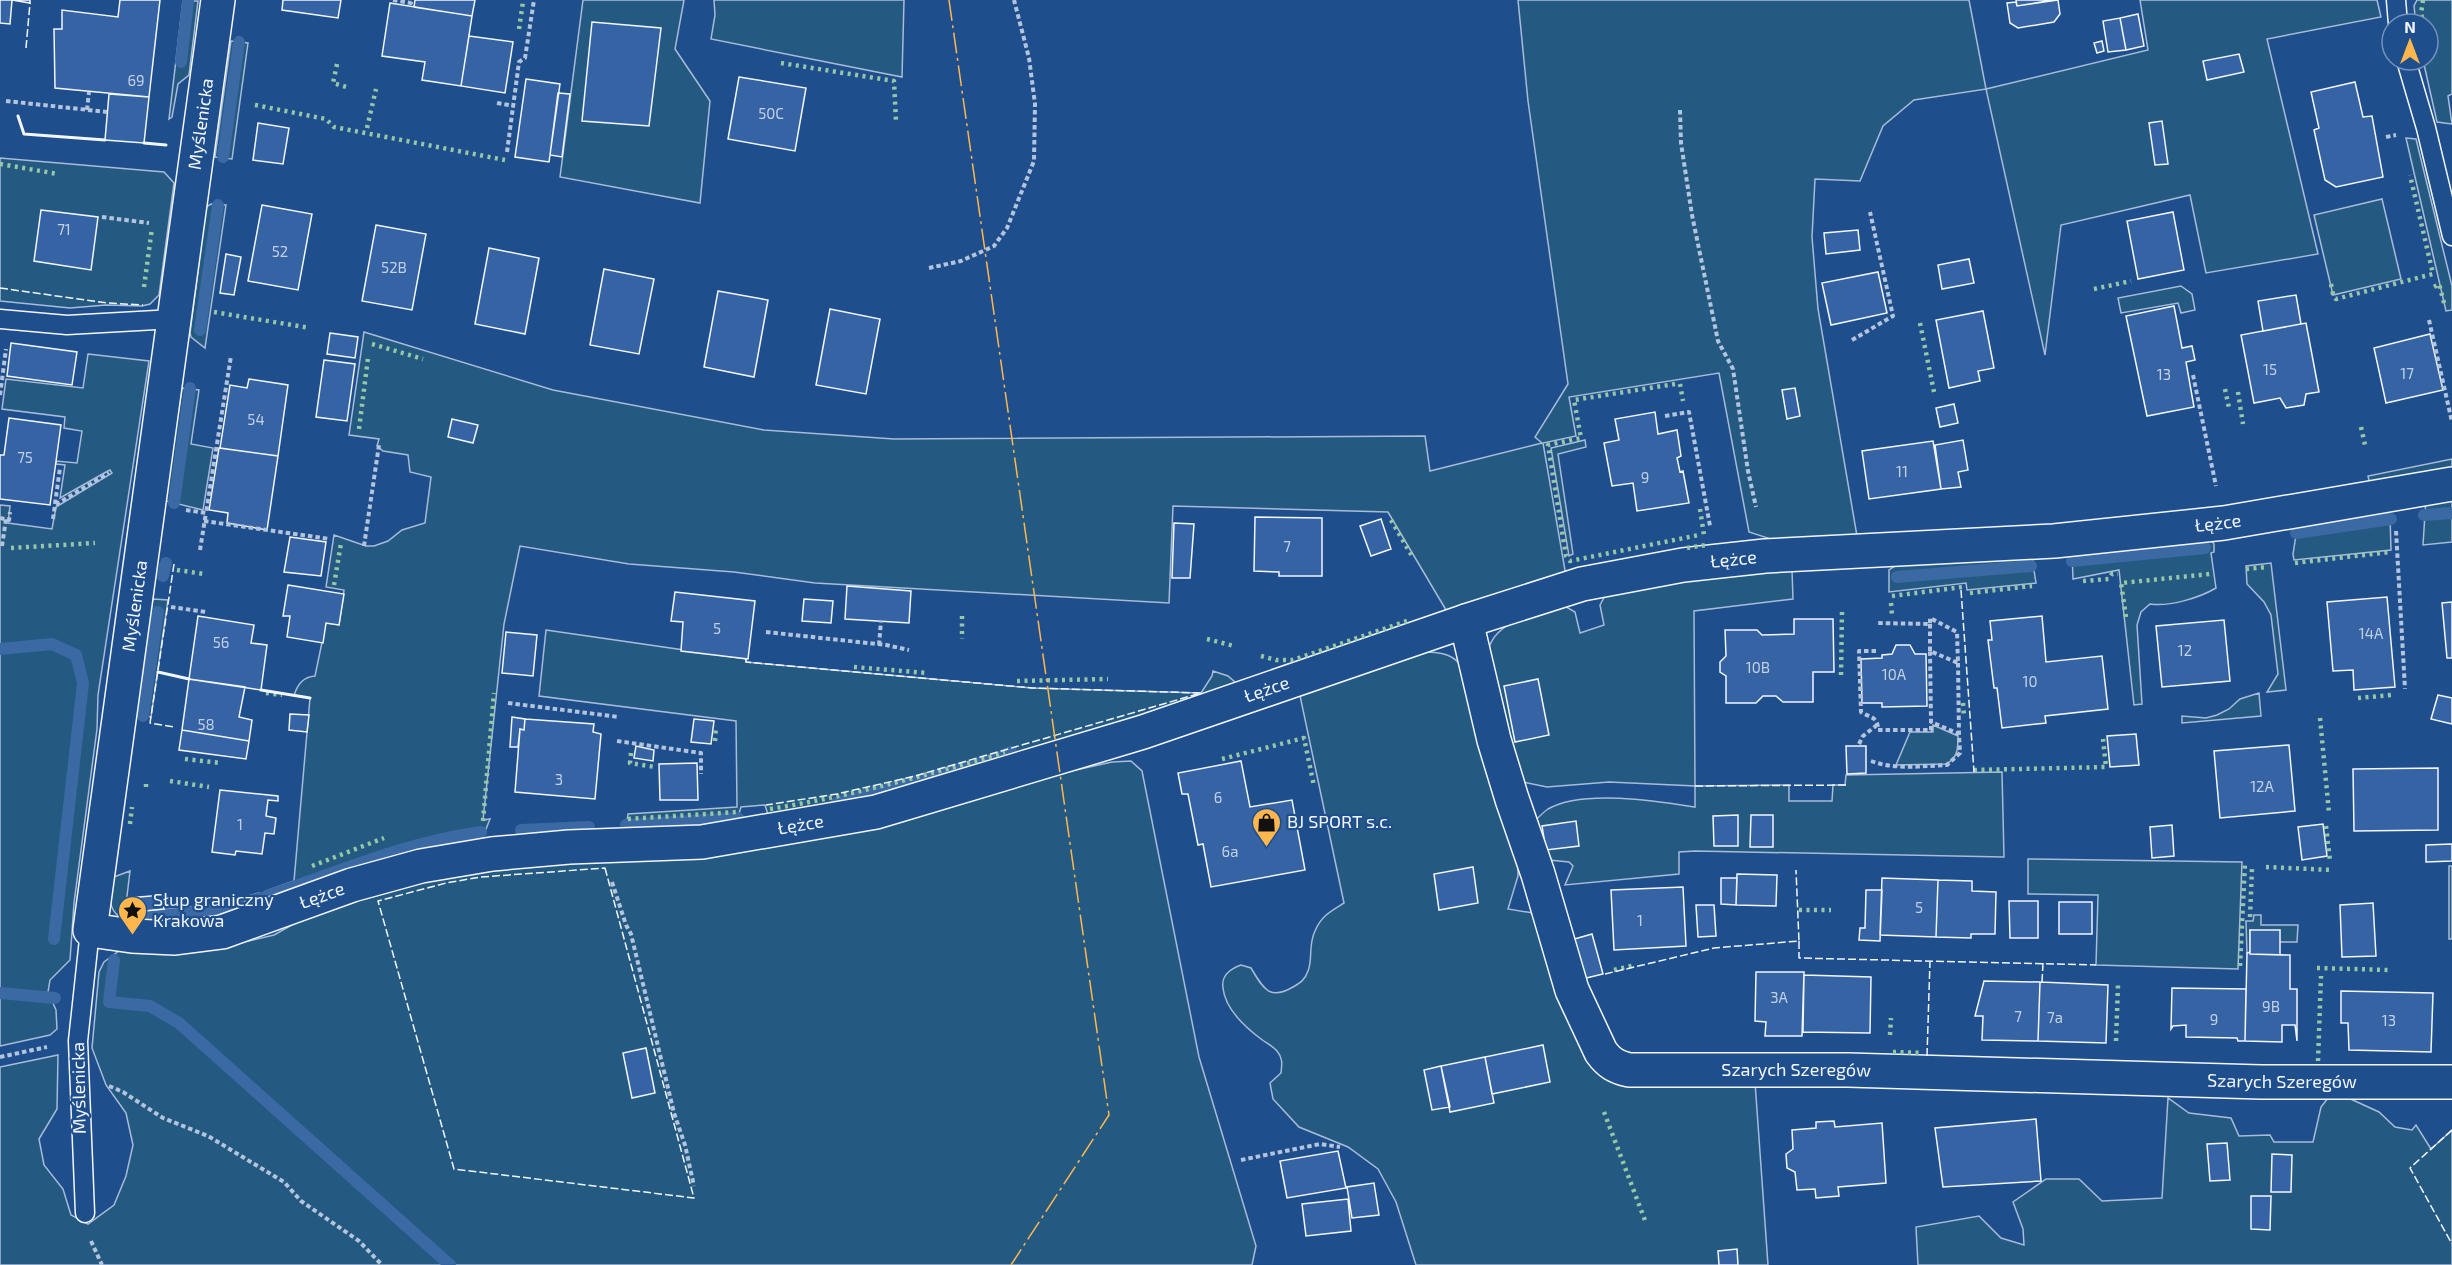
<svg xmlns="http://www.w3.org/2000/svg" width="2452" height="1265" font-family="'Exo 2',sans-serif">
<rect width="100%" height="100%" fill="#1f4e8c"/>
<path fill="#245a82" stroke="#a8bbd7" stroke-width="1.5" d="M583,0H684L675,49L710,101L700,203L560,177Z
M714,0H904L902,77L711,39L715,15Z
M1518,0H1969L1986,89L2148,50L2140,0H2377L2381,17L2267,39L2318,254L2206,273L2190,195L2061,225L2045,355L1986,89L1914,100L1883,126L1860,181L1815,179L1812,237L1818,309L1857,536L1783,543L1749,532L1719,373L1569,397L1576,436L1543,443L1566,576L1449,615L1388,512L1173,506L1169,603L815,583L734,572L629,564L520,546L504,624L483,820L490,819L484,834L473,847L269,900L266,891L294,881L310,698L294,695C298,684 303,677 315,676L326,623L339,625L344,590L326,587L334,535L366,546H374L388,541L402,530L425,523L431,477L410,472L408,455L383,451L377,446L379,439L349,435L364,332L553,390L764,430L894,439L1425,436L1430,471L1542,443L1535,437L1568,384L1528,101Z
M2417,0H2452V94L2448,96L2452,124L2437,122L2423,60H2428V24H2416L2414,6Z
M183,1H198L189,75L178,84L172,117L169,119Z
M231,41L248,43L232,159L215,157Z
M2406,138L2416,139L2452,286V310L2446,311Z
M0,158L164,172L174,183L159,295L150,304L142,306L106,305L70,308L0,301Z
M2382,199L2401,279L2333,295L2314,215Z
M211,204L226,205L205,348L191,337L190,333L206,207Z
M2181,286L2192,294L2195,310L2181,313L2178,303L2121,313L2118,298Z
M88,354L149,361L98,695L97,729L74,903L70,960L50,980L48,992L56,1010L57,1029L50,1035L0,1046V505L10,506L8,523L52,529L56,507L112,473L110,470L106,472L60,498L65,465L56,464V461L77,463L82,431L64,428L65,417L2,409L6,379L83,388Z
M182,388L199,390L191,444L213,448L203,510L166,501L165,495Z
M1585,440L1586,447L1558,454L1573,554L1569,556L1551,448Z
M2452,459V471L2370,485L2368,476Z
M2452,495V542L2423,545L2426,498Z
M2384,509L2390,516L2391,550L2294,560L2293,554L2298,523Z
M2211,540L2214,544V552L2211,553L2216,588C2199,598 2169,607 2150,604L2141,612L2137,625L2142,704L2134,705L2119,570L2073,579L2072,552Z
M2030,556L2032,558L2036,583L1967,590L1966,583L1889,592V570L1895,566Z
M2271,563L2286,690L2267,692L2278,674L2271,615L2264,602L2247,584L2246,566Z
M1792,570L1793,599L1694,611L1695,786L1789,785V801H1832L1833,785H1845L1846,775L2002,772L2004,857L1695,851L1679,852V874L1565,885L1573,866L1569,862L1549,860L1531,825C1536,820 1542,813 1548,809C1582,789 1657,801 1695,807V786L1609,782L1547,787L1518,781L1488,651C1495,619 1537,615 1563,605L1575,612L1580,633L1604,625L1600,605L1606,594L1673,582Z
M153,599L168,600L151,717L134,714Z
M546,630L746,659V662L1032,688L1201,693L1212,676L1213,671L1228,676L1236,683L1234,687L941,783L770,821L765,805L741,807L735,826L621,829L626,828L628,814L737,807L736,721L539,696Z
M1429,652C1444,653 1454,655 1463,668L1518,849V876L1508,909L1539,914L1589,1054L1755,1082L1768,1265H1416L1396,1202L1378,1169L1348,1147L1299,1127L1273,1099L1270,1083L1281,1073C1282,1064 1283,1058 1277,1051C1273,1046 1266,1043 1261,1039C1245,1027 1225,1009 1223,988C1221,975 1230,969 1241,965L1251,968C1263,988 1269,1001 1293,987C1300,983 1305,980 1308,971C1313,959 1308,945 1315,931C1321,916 1331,911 1344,903L1299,691L1415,654Z
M2259,693L2261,716L2182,723V716L2206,718L2217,715L2229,709L2240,699Z
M1933,725L1958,736C1958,748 1958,758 1946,764L1896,765L1910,732H1933Z
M1131,761L1142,771L1199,1057L1256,1246L1252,1265H0V1067L58,1055L57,1109L39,1139L44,1165L63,1189L71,1215L88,1224L114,1205L126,1176L133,1145L126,1113L106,1085L92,1048L99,972L104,962L123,948L224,947L274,935L326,906L375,888L1017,783L1112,762Z
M2028,859L2242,862L2238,969L2096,965L2098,895L2028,894Z
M2449,866H2452V939H2449Z
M130,871L125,913L216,905L259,893L262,901C223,917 180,928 138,921C132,920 124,920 120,917C107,909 109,891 111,878Z
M2254,915H2261V925H2298L2297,942H2280L2250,930V952L2247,953L2246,921H2253Z
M2344,1096L2379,1112L2395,1127L2412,1130L2416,1125L2431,1149L2452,1130V1265H1918L1916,1227L1979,1216L2001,1238L2024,1245L2023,1229L2013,1202L2046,1179H2079L2102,1201L2162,1198L2168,1098L2189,1113L2231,1118L2239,1136L2270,1135L2274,1142H2313L2321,1107L2328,1098Z"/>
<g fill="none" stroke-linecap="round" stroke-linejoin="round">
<path stroke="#3b69a3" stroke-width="12" d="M181,62L188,1
M223,157L239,42
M200,330L218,205
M174,503L190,388
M2424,515L2452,513
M2296,533L2391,519
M2072,561L2205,548
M163,576L166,563
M1897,577L2031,566
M0,649L52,644L76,655L83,683L54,939
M143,716L158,612
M837,803L998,758L1011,752
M626,825L738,818
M521,830L589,827
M267,896C338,872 407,842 481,832
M134,916L141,918L218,910L261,898
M114,960L109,1002L150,1006L179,1023L450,1265
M0,993L55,998"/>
</g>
<path fill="#3563a3" stroke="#f2f6ff" stroke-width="1.5" d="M0,0H12L10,24L0,23Z
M12,0H30V3Z
M120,0H160L149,97L55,88L54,29H62V10L118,17Z
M283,0H341L338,18L282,10Z
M415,0H475L472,16L414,7Z
M2016,0H2053L2017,6Z
M2058,0L2060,14L2054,22L2018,28L2010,23L2007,3L2016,2L2017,6Z
M390,3L472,16L461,86L422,80L425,62L382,56Z
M2138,14L2144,46L2126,50L2120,18Z
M2120,18L2126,50L2108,52L2103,21Z
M592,22L661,28L649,126L582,121Z
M469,36L513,42L505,93L461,86Z
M2102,41L2104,51L2097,53L2094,43Z
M2239,54L2244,72L2207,80L2203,61Z
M739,77L806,88L795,151L728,139Z
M526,79L560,84L549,162L515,157Z
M2355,82L2363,117L2372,116L2383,177L2336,187L2325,180L2314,130L2319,128L2311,92Z
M558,93L570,94L562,157L550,155Z
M109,94L149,97L144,143L105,140Z
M2162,121L2168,164L2155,165L2149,123Z
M258,123L289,128L283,164L253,160Z
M262,205L312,214L298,290L248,281Z
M41,210L98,217L91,270L34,261Z
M2173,212L2184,270L2138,279L2127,221Z
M376,225L426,234L412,310L362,301Z
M1858,230L1860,250L1826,254L1824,233Z
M489,248L539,258L525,334L475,324Z
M226,254L241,257L234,295L220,293Z
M1969,259L1974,283L1942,289L1938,265Z
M604,269L654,279L639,354L590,345Z
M1878,272L1887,313L1831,325L1822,283Z
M718,291L768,300L754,377L704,367Z
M2296,295L2301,324L2263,331L2258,301Z
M2174,306L2182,348L2192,346L2195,360L2186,362L2194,407L2147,416L2126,316Z
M830,309L880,319L866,394L816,385Z
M1983,311L1994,368L1978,371L1980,381L1949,388L1936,320Z
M2306,323L2319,392L2306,394L2304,405L2286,408L2280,398L2254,403L2241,335Z
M330,333L358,337L355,358L327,354Z
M2430,334L2443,390L2386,403L2374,348Z
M11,343L77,352L72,385L7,376Z
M324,360L355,364L347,421L316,417Z
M249,379L288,385L278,456L220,448L230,385L247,388Z
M1795,388L1800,416L1787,419L1782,390Z
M1954,404L1958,423L1940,427L1936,408Z
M1655,412L1658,434L1677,430L1681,456L1677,458L1680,472L1683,471L1689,503L1637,511L1633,483L1612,486L1604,443L1619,440L1615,419Z
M9,418L61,425L50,505L0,499V455H4Z
M452,419L478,425L473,443L448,437Z
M1963,440L1968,470L1958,472L1961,487L1941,489L1935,445Z
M1933,441L1941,489L1869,499L1862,451Z
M219,448L278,456L267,530L227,523L228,513L209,510Z
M1255,517L1322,518V576H1279V572L1254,571Z
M1381,519L1391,549L1371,556L1360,526Z
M1174,523L1194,524L1190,578H1172Z
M290,537L326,542L321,576L284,572Z
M288,585L344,594L339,625L326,623L323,643L287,637L290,616H283Z
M847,586L911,591L909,623L845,619Z
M675,592L755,601L748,659L681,651L683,622L671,621Z
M2387,597L2395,687L2354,690L2353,670L2333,671L2327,602Z
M804,599L833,601L831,623L802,621Z
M2452,602V658H2447L2442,603Z
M198,616L254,625L251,643L267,645L261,690L189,679Z
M2042,616L2046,662L2102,656L2108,709L2045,716L2046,723L2002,728L1997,688H1994L1988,640H1992L1990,621Z
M1794,619H1833L1834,672H1813V702H1783L1776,696H1763L1756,703H1726V676L1720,672V662L1726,656L1725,630H1757L1762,635L1794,634Z
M2224,620L2230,681L2162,687L2156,626Z
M506,632L537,635L533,676L502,673Z
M1896,645H1910L1915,654H1926L1927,706L1882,707V703H1862L1861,659L1882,658V655L1892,654Z
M189,679L245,687L239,717L252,720L249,741L182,730Z
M1538,679L1549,735L1515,742L1504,686Z
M2438,695L2452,698V724L2431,719Z
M290,714L309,715L307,732L289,730Z
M512,717L525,719L524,730L520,729L518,747H510Z
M525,719L594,724L593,732L601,734L595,799L515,792L520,729L524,730Z
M694,719L714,721L711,744L691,742Z
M182,730L249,741L246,759L179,750Z
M2136,734L2139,765L2110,767L2107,736Z
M2289,745L2295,811L2220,818L2214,751Z
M636,746L654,750L653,761L634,758Z
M1846,746H1866V773L1847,774Z
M1241,761L1250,807L1292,800L1305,870L1211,887L1203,844L1198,845L1188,794H1182L1178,773Z
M697,763L698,800H660L659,764Z
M2438,768V830L2354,831L2353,769Z
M220,790L278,796V801L268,800L266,816L276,818L274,834L265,833L262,854L236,851L235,855L212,852Z
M1738,815V846H1714L1713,816Z
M1751,815H1773V847H1750Z
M1576,821L1579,846L1546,850L1542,826Z
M2323,824L2327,856L2302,860L2298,827Z
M2172,825L2174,856L2152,858L2150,827Z
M2452,844V861L2426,862V845Z
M1473,867L1478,903L1439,910L1434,874Z
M1737,874L1777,875L1776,906L1736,905Z
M1721,878H1737L1736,905L1721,904Z
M1882,878L1938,880L1936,937L1880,935Z
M1938,880L1972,881V891L1996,892L1995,934H1971V938L1936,937Z
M1683,887L1686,946L1614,950L1611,890Z
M1866,890H1882L1880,941L1859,940L1860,928H1865Z
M163,895L164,909L125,913L127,898Z
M2009,901H2038V938H2010Z
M2059,902H2092V934H2059Z
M2373,903L2376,956L2342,957L2340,905Z
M1696,905H1714L1716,936L1698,937Z
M2250,930H2280V955L2250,954Z
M1592,934L1603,974L1582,979L1571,940Z
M2250,952V954L2290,955V989H2297V1041L2295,1025H2282V1042L2245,1041L2247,953Z
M1756,972H1804L1802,1036H1765L1766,1022L1755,1021Z
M1804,975L1871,977L1870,1033L1803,1032Z
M1984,981L2040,982L2038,1041L1982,1040L1983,1016H1975Z
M2040,982L2108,985L2106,1043L2038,1041Z
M2172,988L2246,989L2245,1041H2238L2237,1038L2186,1037V1025L2173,1026L2171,1029Z
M2341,991L2433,993L2431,1052L2349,1050L2348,1023H2341Z
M1543,1045L1550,1082L1492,1094L1485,1057Z
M646,1048L655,1093L632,1098L623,1053Z
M1485,1057L1494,1103L1450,1112L1441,1066Z
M1441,1066L1450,1107L1432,1110L1424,1070Z
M2036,1119L2041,1181L1943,1187L1935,1128Z
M1834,1121L1835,1127L1882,1123L1886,1183L1838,1187L1839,1196L1816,1198L1815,1189L1797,1190L1795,1172L1787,1168L1786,1154L1793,1149L1792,1130L1816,1128V1122Z
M2227,1143L2230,1180L2210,1181L2207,1144Z
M1338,1151L1346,1188L1287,1198L1280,1161Z
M2272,1154L2292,1155L2291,1192H2271Z
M1374,1183L1379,1215L1352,1218L1347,1187Z
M2251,1196H2271L2270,1230L2251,1229Z
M1348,1199L1351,1231L1306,1236L1302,1204Z
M1737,1249L1738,1265H1719L1718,1251Z"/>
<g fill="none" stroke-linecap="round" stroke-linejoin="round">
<defs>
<path id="lane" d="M2396,0L2398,24
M2406,60L2426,128L2452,236
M0,319L67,325L174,319
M85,1213L78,1041L90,930"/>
<g id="street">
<path id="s1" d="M218,0L90,930L132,936L175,938L222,932L352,885L421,866L492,854L569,847L702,842L876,812L1143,732L1466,621L1582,584L1683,565L1765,556L2054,541L2224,523L2452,484"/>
<path id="s2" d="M1466,621L1494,740L1512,799L1538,874L1572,990L1601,1052C1609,1063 1616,1067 1629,1070H1848L2261,1082H2452"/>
</g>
</defs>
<use href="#lane" stroke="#f2f6ff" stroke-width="21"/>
<use href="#street" stroke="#f2f6ff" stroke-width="36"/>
<path stroke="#b3c4dc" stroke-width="4" stroke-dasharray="4.5 3" stroke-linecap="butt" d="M393,0L411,3V0
M6,101L107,112
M497,103L514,106
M87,110L89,92
M1680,110L1681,143L1692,215L1718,341L1733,369L1748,471L1756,507
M2386,137L2396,135
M507,152L519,62L525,58L534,0
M102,217L149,223
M929,268L961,261L994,246L1007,228L1034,161L1035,104L1029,58L1014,0
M2429,320L2452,422
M1852,340L1893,316L1870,212
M2193,375L2216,486
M0,395L6,349
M1665,416L1689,412L1710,526
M55,504L60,468
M186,510L206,513L231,356
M0,518L9,520L10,512
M53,519L55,505L109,473
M204,521L330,539
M2396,531L2405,689
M2,546L6,519
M364,546L379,445
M200,550L206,513
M171,607L206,612
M1930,624V651
M766,632L886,645L909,650
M879,645L881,621
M1876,651H1859L1861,712C1870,718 1878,716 1878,730H1931V722
M1958,663L1959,734
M508,703L619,717
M617,741L701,753V774
M1859,744L1863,736L1877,725
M1871,761C1895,770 1922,766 1947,765L1960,753L1959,734L1931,722L1930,651L1958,663L1957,632L1930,618V624L1876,623
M612,882L626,925L631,934L674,1113L685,1145L694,1186
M0,1057L47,1047
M109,1086L123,1092L163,1118L208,1136L284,1182L301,1201L359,1241L382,1265
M1241,1160L1320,1144L1340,1147
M91,1241L102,1265"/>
<use href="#lane" stroke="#1f4e8c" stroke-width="18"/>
<use href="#street" stroke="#1f4e8c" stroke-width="33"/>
<path stroke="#97c8a6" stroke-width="4.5" stroke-dasharray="3 4.5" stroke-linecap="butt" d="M2423,0L2421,14L2424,24
M519,29L523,2
M2428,38L2431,49
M781,63L894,81L896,121
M337,64L333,83L350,88
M255,105L326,119L334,127L505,160
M367,128L376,89
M0,164L58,174
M2331,284L2333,294L2336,299L2433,274L2410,175
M144,287L152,228
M2434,287L2439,284L2444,303
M2094,289L2131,281
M214,312L310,328
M1920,323L1934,392
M372,344L423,359
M1675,384L1574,400L1581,438L1548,445L1566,556L1570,561L1699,535
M1680,384L1683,401
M2225,389L2229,408
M2238,392L2243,424
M2361,427L2365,445
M359,429L368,358
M1700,509L1704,535
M1391,520L1412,556
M11,548L95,543
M1687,548L1706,545
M2295,563L2390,552
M2246,569L2266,567
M177,570L204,574
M2083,581L2109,579L2112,574H2118
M334,585L341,543
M1970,593L2032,586
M1892,596L1963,587
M1891,603L1892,615
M962,616V639
M2126,617L2121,583L2210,574
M1207,639L1234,646
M1261,656L1276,660H1293L1407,621
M854,667L926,673
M1841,675L1842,611
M1017,681L1108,679
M266,693L282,695
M2358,698L2392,695
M1963,703L1964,716
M2320,718L2329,813
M715,741L716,726
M631,753L630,763L655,767
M185,759L221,763
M1222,759L1304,738L1314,786
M1974,770L2106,767L2103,739
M170,781L209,787
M146,787V782
M770,809C851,796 926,775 1005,753
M628,819L736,812
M483,821L494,693
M130,824L132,807
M2326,826L2330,861
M312,866L384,838
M2266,867L2332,870
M244,901L252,898
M194,909L202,908
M1799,910H1831
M2250,917L2252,868
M2240,966L2245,863
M2317,968L2389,970
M1614,970L1635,965
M1890,1035L1891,1018
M2116,1041L2118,985
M1893,1052L1923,1053
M2318,1061L2321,976
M1604,1112L1646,1223"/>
<path stroke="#f2f6ff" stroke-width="1.5" stroke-dasharray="8 3" stroke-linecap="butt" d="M26,48L30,3
M0,288L107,303L143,305
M174,564L150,723L175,727
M1961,590L1974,772
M746,659V662L1032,688L1201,693L915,776L837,794L766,805
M1695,786L1846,785
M605,868L694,1198L454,1169L378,901L446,883L481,877Z
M1799,941V958L2096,965
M1605,974L1714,948L1799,941L1796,870
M2042,982L2043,963
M1927,1056L1930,961
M2452,1130L2410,1168L2452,1244"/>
<path stroke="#f2f6ff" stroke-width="3" d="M18,116L24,134L105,140
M144,143L166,145
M158,672L189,679
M261,690L310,698"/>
<path stroke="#ffb74d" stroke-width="1.5" stroke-dasharray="21 4.5 3 4.5" stroke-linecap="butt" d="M949,0L1109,1115L1011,1265"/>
</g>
<defs>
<symbol id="shop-pin" viewBox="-11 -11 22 30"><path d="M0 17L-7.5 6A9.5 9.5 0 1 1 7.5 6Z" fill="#ffb74d" stroke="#1f4e8c"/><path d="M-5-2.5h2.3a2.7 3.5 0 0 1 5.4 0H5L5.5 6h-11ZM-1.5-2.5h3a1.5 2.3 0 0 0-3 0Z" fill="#111"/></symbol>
<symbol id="sight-pin" viewBox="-11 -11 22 30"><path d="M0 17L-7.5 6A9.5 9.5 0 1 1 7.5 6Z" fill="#ffb74d" stroke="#1f4e8c"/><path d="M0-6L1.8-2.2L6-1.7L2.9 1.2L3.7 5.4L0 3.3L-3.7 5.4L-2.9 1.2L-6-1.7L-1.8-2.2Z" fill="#111"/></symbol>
</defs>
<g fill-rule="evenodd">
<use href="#shop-pin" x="1250" y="806" width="33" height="45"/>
<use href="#sight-pin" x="116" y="894" width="33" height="45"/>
</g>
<g text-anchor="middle" stroke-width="4.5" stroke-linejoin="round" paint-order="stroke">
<g font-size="15" fill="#c3d1e8">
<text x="136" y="86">69</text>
<text x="771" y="119">50C</text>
<text x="64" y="235">71</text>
<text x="280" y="257">52</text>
<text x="394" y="273">52B</text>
<text x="2270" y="375">15</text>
<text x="2407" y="379">17</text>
<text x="2164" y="380">13</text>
<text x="256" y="425">54</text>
<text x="25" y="463">75</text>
<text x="1902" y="477">11</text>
<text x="1645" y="483">9</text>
<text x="1287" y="552">7</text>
<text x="717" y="634">5</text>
<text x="2371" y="639">14A</text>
<text x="221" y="648">56</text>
<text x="2185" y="656">12</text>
<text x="1758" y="673">10B</text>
<text x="1894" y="680">10A</text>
<text x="2030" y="687">10</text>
<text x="206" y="730">58</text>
<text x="559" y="785">3</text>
<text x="2262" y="792">12A</text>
<text x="1218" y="803">6</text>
<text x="240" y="830">1</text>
<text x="1230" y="857">6a</text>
<text x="1919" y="913">5</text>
<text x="1640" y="926">1</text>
<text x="1779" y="1003">3A</text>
<text x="2271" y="1012">9B</text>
<text x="2018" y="1022">7</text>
<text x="2055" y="1023">7a</text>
<text x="2214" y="1025">9</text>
<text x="2389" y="1026">13</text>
</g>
<g font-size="18" fill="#f2f6ff" stroke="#1f4e8c">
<text transform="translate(201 124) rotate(-82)" y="6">Myślenicka</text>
<text dy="6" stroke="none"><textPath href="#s1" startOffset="3122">Łężce</textPath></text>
<text dy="6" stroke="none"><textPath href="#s1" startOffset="2636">Łężce</textPath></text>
<text transform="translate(135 606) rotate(-82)" y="6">Myślenicka</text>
<text dy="6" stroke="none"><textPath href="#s1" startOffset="2150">Łężce</textPath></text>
<text dy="6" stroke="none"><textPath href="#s1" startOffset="1664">Łężce</textPath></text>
<text dy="6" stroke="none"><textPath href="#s1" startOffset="1178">Łężce</textPath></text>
<text dy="6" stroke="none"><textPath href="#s2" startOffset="654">Szarych Szeregów</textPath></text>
<text dy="6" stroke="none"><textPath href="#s2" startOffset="1140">Szarych Szeregów</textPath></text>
<text transform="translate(79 1088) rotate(-91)" y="6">Myślenicka</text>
</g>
<g font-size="18" fill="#f2f6ff" stroke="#1f4e8c" text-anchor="start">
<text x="1287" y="828">BJ SPORT s.c.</text>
<text x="153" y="906">Słup graniczny<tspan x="153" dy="21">Krakowa</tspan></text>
</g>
</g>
<g transform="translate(2410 42)"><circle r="28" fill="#1f4e8c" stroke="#7391ba" stroke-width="1.5"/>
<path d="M0-4.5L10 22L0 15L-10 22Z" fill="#ffb74d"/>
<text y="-9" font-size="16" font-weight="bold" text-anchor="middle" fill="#f2f6ff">N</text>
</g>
</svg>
